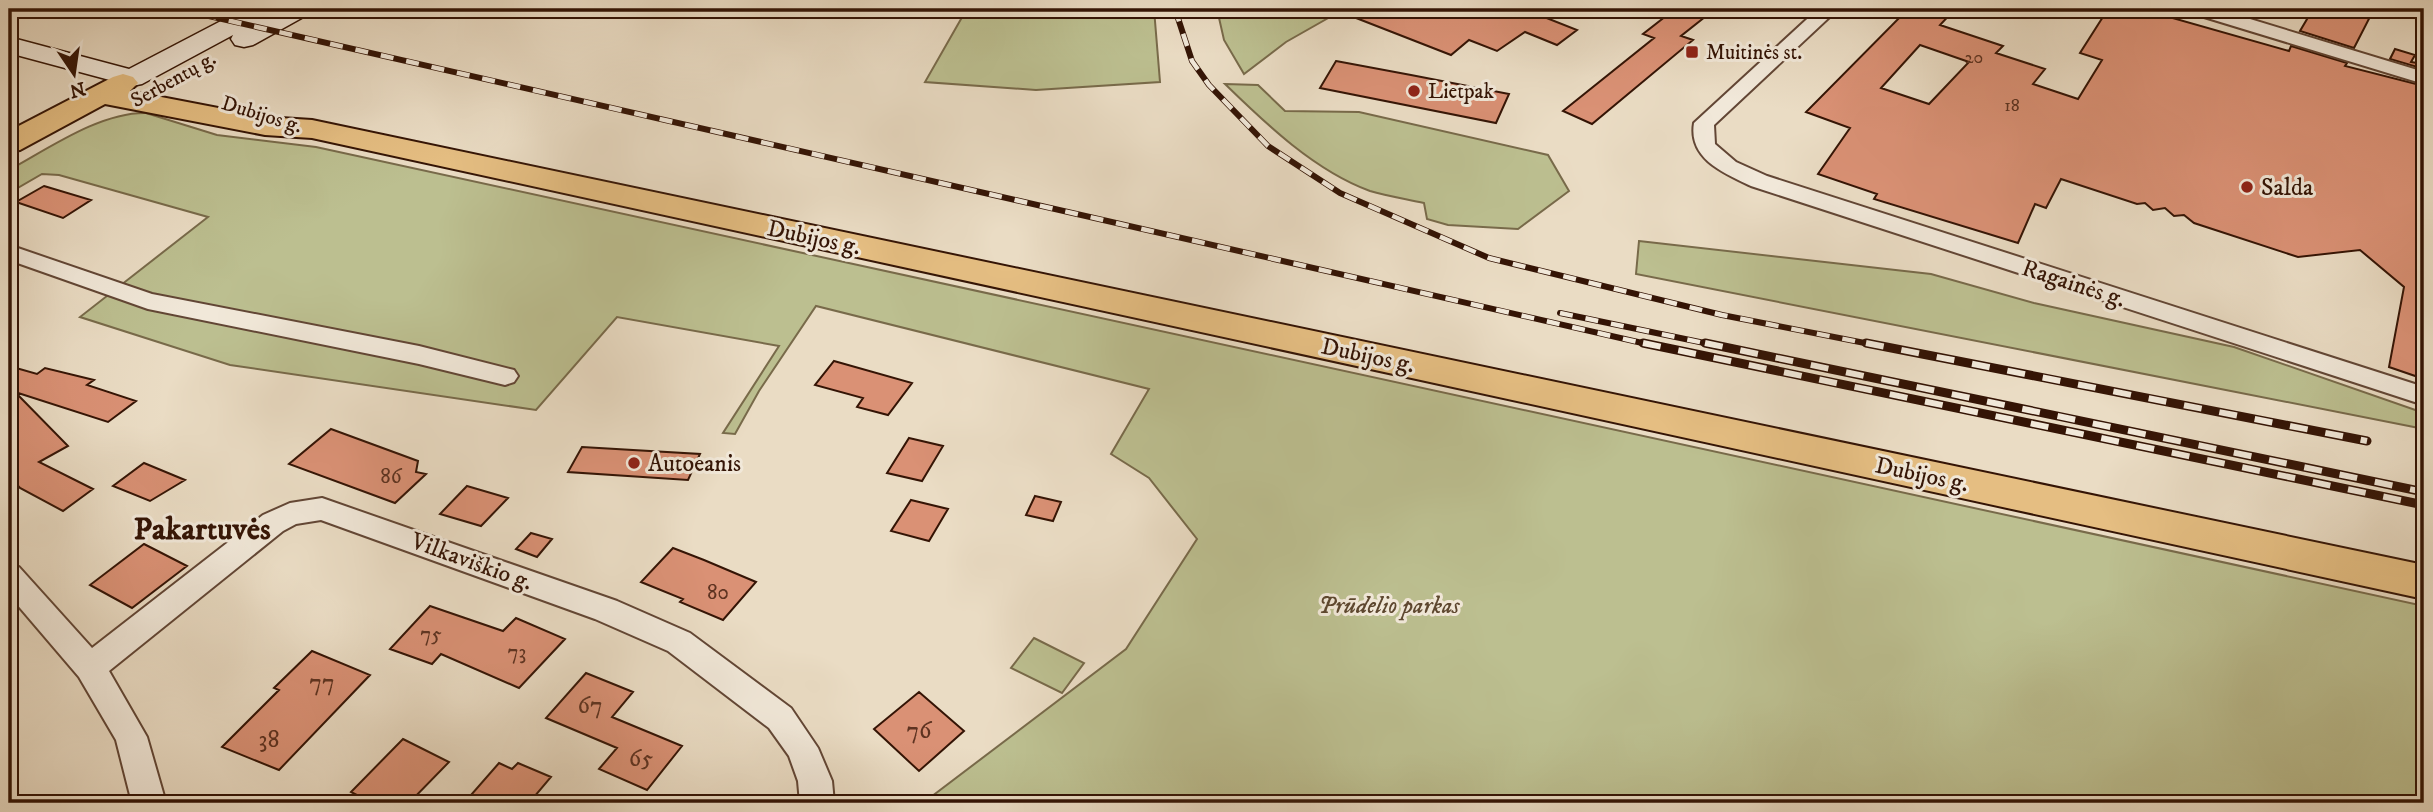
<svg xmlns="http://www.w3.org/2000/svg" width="2433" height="812" font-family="'IM FELL DW Pica',serif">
<rect width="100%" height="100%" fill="#eadcc4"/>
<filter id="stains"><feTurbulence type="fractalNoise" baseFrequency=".00286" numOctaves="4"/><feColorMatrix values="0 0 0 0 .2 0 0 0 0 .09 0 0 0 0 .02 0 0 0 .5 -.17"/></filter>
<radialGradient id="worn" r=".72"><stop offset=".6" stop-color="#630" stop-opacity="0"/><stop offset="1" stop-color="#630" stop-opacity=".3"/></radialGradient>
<path fill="#bcbf90" stroke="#786a4a" stroke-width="2" d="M941,9H1154L1160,82L1036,90L925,82L965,12Z
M1217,9H1344L1286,42L1244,74L1224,40Z
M1225,84L1258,85L1285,111L1359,112L1548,155L1569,191L1518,229L1448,225L1427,219L1424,203C1406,199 1387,196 1370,191C1315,171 1266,124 1225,84Z
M146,113L217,135L316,147L2424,606V803H923L1126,649L1197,539L1149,478L1111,454L1149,389L816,306L759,391L735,434L723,433L779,346L617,317L536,410L230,365L80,317L208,217L59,175L42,174L9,193V170C48,149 100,112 146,113Z
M1639,241L1931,274L2034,303L2234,347L2424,413V429L1636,274Z
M1034,638L1084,663L1062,693L1011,668Z"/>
<path fill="#da9175" stroke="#341405" stroke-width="2" fill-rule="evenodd" d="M1333,9H1492L1503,13L1510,9H1556L1544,17L1577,30L1557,45L1525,32L1497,51L1469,40L1451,55Z
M1675,9H1715L1681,36L1693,40L1592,124L1563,111L1654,38L1643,34Z
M1908,9H1955L1940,25L2003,46L1996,53L2045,69L2033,84L2078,99L2102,60L2080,53L2108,9H2141L2289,51L2291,46L2347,63L2345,66L2424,86V379L2389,367L2404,287L2360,250L2298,257L2194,223L2184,215L2174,216L2165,208L2153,210L2145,203L2137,204L2061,179L2046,208L2035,204L2018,243L1874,199L1877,194L1818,174L1850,128L1806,112ZM1920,45L1969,62L1929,104L1881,88Z
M2313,9H2374L2354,48L2300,31Z
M2395,49L2415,55L2411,62L2424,64V69L2390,59Z
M1336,61L1411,75L1509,94L1496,123L1320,88Z
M44,186L91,200L63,218L16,202Z
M834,361L912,383L888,415L857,407L863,398L815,385Z
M9,366L37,374L45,368L94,380L87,385L136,401L108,422L15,392L68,446L39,462L93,489L63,511L20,488L9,476Z
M331,429L418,461L416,472L426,474L395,503L289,464Z
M909,438L943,446L922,481L887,473Z
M582,447L700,454L688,480L568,472Z
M144,463L185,480L150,501L113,486Z
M467,486L508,498L481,526L440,514Z
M1035,496L1061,502L1053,521L1026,515Z
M911,500L948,509L929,541L891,531Z
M531,533L552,539L537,557L516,549Z
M144,544L187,566L132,608L90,585Z
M673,548L704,560L756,582L723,620L680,602L683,599L641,582Z
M430,606L503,631L516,618L565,639L519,688L441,654L432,664L390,649Z
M312,651L370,675L279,770L222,747L279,690L274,688Z
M586,673L633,692L612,717L682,746L647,790L599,769L617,748L546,718Z
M919,692L964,731L919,771L874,729Z
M403,739L449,762L409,803H372L351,792Z
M499,763L512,769L518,763L551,777L529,803H464Z"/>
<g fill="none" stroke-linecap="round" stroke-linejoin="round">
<defs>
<path id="street" d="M1818,9H1838L1714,125L1715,144L1736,162L1767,176L2424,387V405L1751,186C1724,173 1688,159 1694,123Z
M2189,9H2217L2424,72V84L2191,13Z
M9,245L152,294L419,346L514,370L518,376L514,382L505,385L419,364L148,309L9,260Z
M322,498L617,601L690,633L791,708L818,748L832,781L834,803H800L798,781L789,756L769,728L668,651L595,619L321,520L296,524L283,531L109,671L147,737L166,803H132L116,740L79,677L9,595V563L19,567L92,648L263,515L290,503Z"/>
<path id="secondary" d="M244,9H276L274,11L279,9H311L307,15L253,45L244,47L235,45L231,39L233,35L142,84L132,86L9,53V37L129,69Z"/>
<path id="primary" d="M123,74L133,77L138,83L130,91L265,117L312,120L2424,565V599L312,138L265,135L105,104L20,150L9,152V131L113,77Z"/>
</defs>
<use href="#street" stroke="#624635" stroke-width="4"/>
<use href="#secondary" stroke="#341405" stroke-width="3"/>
<use href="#primary" stroke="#341405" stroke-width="4"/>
<use href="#street" fill="#f1e8d9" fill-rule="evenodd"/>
<use href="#secondary" fill="#f1e8d9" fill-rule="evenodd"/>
<use href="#primary" fill="#e5be82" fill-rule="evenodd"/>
<defs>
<path id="rail-far1" d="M178,9L1651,345
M1175,9L1192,61L1209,85L1268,146L1340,193L1489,258L1722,315L1875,345
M1560,313L1714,345"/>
<path id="rail" d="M1643,343L2424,505
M1705,343L2424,492
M1866,343L2367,441"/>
</defs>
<use href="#rail-far1" stroke="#341405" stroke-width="6"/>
<use href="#rail" stroke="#341405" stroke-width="9"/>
<use href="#rail-far1" stroke="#f1e8d9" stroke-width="4.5" stroke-dasharray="13" stroke-linecap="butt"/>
<use href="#rail" stroke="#f1e8d9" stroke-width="6" stroke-dasharray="18" stroke-linecap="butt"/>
</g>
<g fill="#8f2418" stroke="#f1e8d9" stroke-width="2.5">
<rect x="1685" y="45" width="14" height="14" rx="3.5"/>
<circle cx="1414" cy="91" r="7"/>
<circle cx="2247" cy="187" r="7"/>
<circle cx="634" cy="463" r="7"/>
</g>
<g text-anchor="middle" stroke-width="6" stroke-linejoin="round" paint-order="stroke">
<g font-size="18" fill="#5e3321">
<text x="1974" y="63">20</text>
<text x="2012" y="111">18</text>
</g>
<g font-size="21" fill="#341405" stroke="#f1e8d9" text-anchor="start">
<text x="1706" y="59">Muitinės st.</text>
<text x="1428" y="98">Lietpak</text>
</g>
<g font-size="21" fill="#341405" stroke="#f1e8d9">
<text transform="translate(173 79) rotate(-29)" y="7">Serbentų g.</text>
<text transform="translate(262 114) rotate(17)" y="7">Dubijos g.</text>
</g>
<g font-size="21" fill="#5e3321">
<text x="391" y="483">86</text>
<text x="718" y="599">80</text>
<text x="431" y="641">75</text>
<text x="517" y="659">73</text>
</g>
<g font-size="24" fill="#341405" stroke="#f1e8d9" text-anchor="start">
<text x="2261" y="195">Salda</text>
<text x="648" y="471">Autoeanis</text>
</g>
<g font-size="24" fill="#341405" stroke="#f1e8d9">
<text transform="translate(814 237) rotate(12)" y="8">Dubijos g.</text>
<text transform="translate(2074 283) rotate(18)" y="8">Ragainės g.</text>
<text transform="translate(1368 355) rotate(12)" y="8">Dubijos g.</text>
<text transform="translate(1922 474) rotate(12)" y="8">Dubijos g.</text>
<text transform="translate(472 561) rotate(20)" y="8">Vilkaviškio g.</text>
</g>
<g font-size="24" font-style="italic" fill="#5d472f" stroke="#f1e8d9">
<text x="1389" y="613">Prūdelio parkas</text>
</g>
<g font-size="24" fill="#5e3321">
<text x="322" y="690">77</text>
<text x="590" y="713">67</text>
<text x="919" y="738">76</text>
<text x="269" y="747">38</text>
<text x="641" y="766">65</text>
</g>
<g font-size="32" font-weight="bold" fill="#341405" stroke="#f1e8d9">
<text x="202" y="539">Pakartuvės</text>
</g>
</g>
<rect width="2433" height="812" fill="none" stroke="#eadcc4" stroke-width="35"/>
<rect x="10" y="10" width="2412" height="791" fill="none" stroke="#341405" stroke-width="3.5"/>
<rect x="18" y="18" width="2398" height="777" fill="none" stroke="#341405" stroke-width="2"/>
<g transform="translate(74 74) rotate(167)" stroke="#f1e8d9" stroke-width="5" paint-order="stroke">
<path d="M0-5L12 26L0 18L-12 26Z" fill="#341405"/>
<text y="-10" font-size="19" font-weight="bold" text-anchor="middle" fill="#341405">N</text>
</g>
<rect width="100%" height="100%" filter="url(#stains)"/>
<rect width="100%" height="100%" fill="url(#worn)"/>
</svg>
